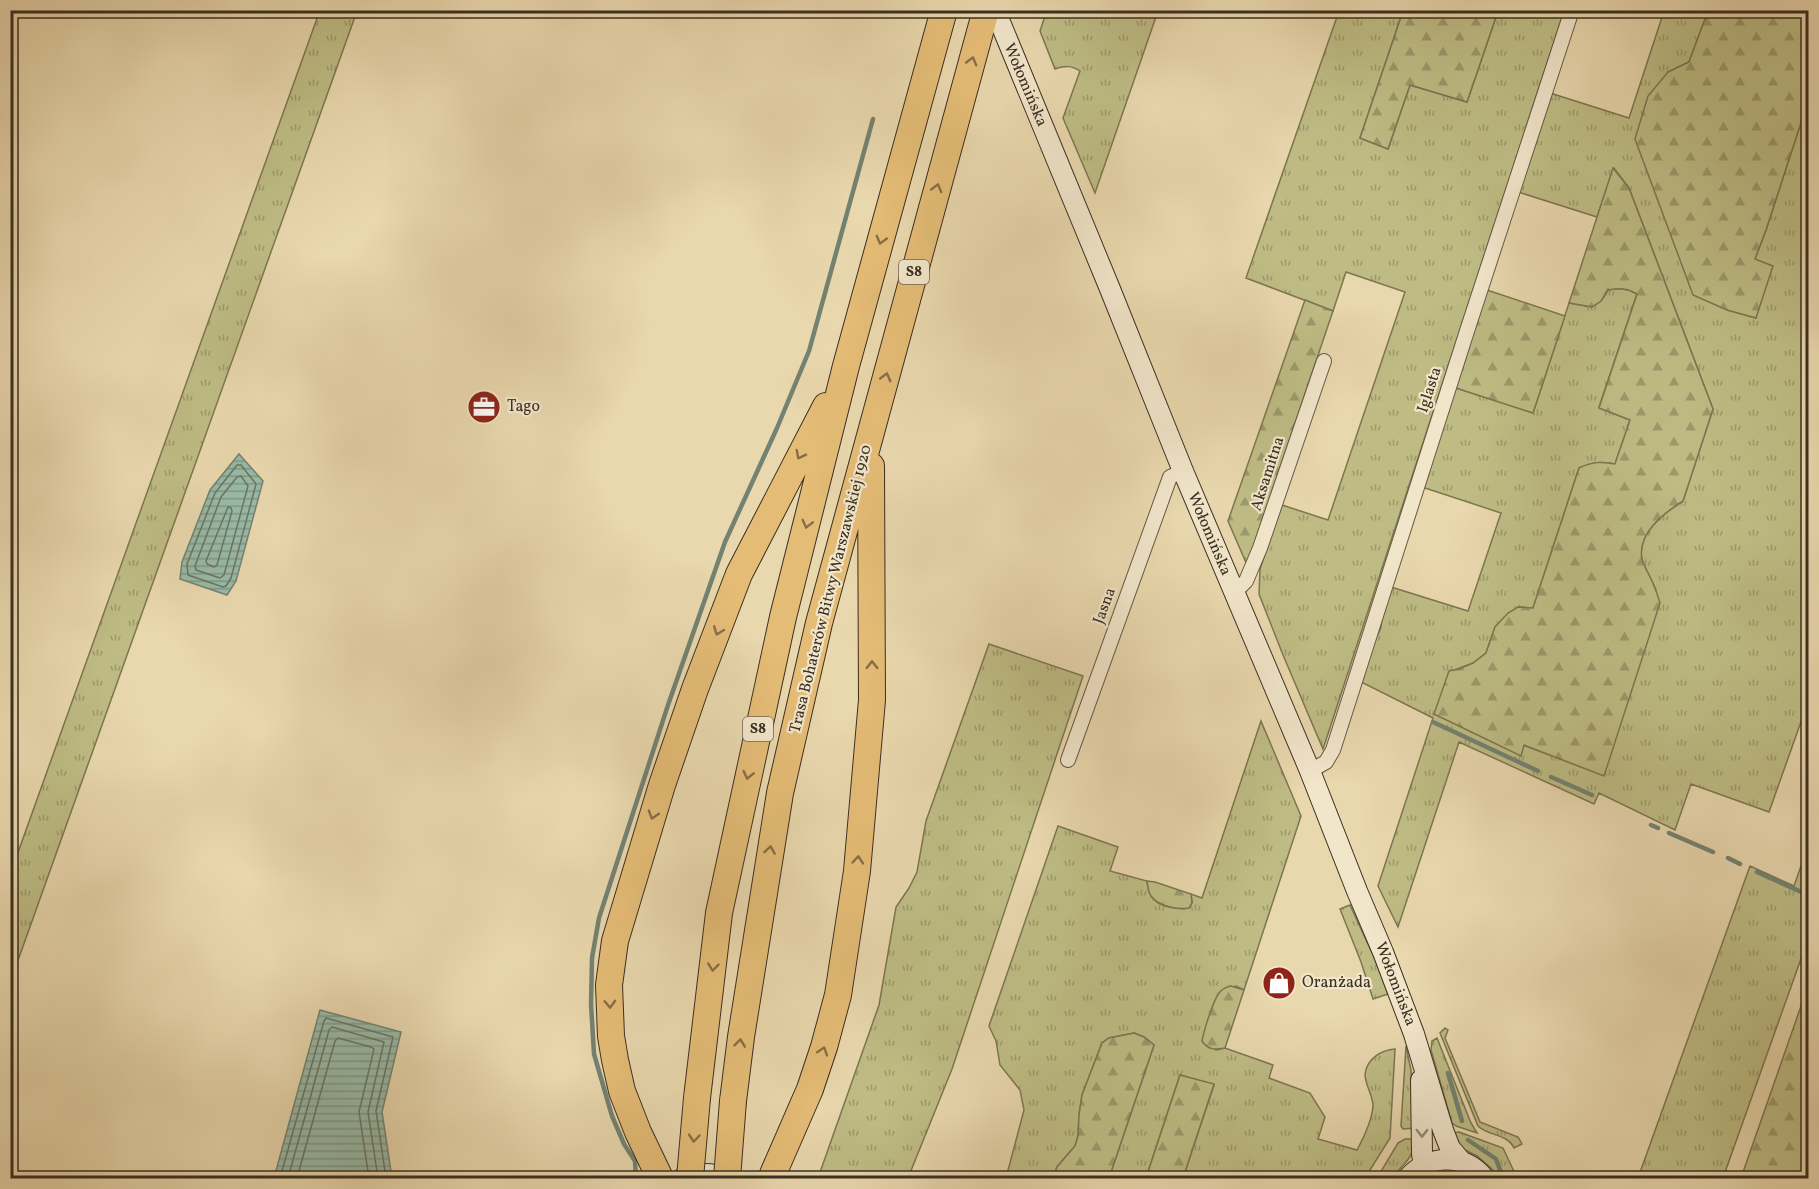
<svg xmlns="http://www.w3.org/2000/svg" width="1819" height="1189" font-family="Vollkorn,serif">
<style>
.grass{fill:url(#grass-tufts);stroke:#7c7652;stroke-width:1.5}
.forest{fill:url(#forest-firs);stroke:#7c7652;stroke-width:1.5}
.water{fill:url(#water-rules);stroke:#738271;stroke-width:1.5}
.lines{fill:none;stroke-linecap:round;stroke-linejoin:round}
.shore{stroke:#6a7464;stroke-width:1.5}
.stream{stroke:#738271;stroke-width:4.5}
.minor-casing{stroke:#665944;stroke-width:16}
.secondary-casing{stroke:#3b2f21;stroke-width:22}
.motorway-casing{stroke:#3b2f21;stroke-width:28}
.minor{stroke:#f1e5ca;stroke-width:14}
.secondary{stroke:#f1e5ca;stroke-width:20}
.motorway{stroke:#e4bc76;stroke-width:26}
.motorway-bridge-casing{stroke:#3b2f21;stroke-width:28;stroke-linecap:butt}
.motorway-bridge{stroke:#e4bc76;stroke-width:26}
.oneway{stroke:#876e47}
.oneway2{stroke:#968a76}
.labels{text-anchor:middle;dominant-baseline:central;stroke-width:4.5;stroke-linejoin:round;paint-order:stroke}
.shield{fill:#f1e5ca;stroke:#726654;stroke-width:1.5}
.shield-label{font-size:15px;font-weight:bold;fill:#3b2f21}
.street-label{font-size:16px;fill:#3b2f21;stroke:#f1e5ca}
.poi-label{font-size:16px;fill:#3b2f21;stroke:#f1e5ca;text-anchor:start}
</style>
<defs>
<pattern id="grass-tufts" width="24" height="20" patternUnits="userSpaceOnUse" patternTransform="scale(1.5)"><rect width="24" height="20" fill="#bebc84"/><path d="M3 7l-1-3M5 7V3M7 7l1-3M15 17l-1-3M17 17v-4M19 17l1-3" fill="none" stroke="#9c996c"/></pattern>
<pattern id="forest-firs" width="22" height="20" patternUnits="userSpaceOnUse" patternTransform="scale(1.5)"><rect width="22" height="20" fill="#bebc84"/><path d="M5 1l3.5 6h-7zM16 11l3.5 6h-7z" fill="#9c996c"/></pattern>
<pattern id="water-rules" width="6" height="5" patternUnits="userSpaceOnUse" patternTransform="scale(1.5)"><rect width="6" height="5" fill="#98baa7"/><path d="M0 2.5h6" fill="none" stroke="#7d9888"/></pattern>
</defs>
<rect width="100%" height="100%" fill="#e9d7ad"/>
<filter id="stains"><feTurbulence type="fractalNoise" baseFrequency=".00333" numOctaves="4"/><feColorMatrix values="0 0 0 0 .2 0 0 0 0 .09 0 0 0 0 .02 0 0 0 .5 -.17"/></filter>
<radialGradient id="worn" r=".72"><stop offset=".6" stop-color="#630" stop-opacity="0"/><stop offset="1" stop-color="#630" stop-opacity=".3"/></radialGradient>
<path class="grass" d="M320,10L357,11L11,980V872Z
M1047,10L1158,11L1095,193L1063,118L1080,71C1071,65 1065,66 1055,69L1040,31Z
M1339,11H1403L1360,138L1388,149L1410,85L1467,102L1498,11H1564L1323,749L1283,655L1259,594L1260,569L1282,505L1328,520L1405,292L1346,272L1333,311L1246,278Z
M1664,11H1708L1689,62L1668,72L1727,310L1756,318L1755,259L1766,230L1808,101V702L1769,812L1691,784L1675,830L1599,793L1594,804L1459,742L1398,927L1378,886L1433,718L1359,681L1374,639C1383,631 1381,621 1383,611C1384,603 1388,595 1391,587L1468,611L1501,513L1422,487L1456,388L1533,413L1569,303L1592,307L1601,301L1608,290C1620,288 1627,288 1637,294L1599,407L1630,420L1615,464C1601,461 1592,462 1579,468L1533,608L1518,607L1495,627L1486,653L1473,663L1449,672L1521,756L1523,745L1603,775L1656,590C1652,580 1645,570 1642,560C1636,534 1664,513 1683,501L1713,409L1629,188L1614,168L1597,217L1518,192L1550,93L1629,118Z
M989,644L1083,676L952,1069L908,1178H818L879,1005L896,907L909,888L917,872L926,821Z
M1261,721L1301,816L1244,990L1236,986L1218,994L1202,1041L1216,1050L1225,1048L1273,1065L1269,1078L1310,1093L1325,1117L1318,1139L1357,1150C1364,1137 1372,1121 1373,1106C1373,1095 1365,1085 1365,1074C1367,1058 1382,1050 1395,1049L1390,1138L1365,1178H1183L1214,1085L1180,1075L1146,1178H1109L1154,1045L1144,1037L1134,1033L1109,1038L1102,1043L1082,1095L1079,1115L1078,1136L1075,1146L1057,1167L1053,1178H1007V1174L1024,1110L1020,1090L1000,1065L996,1041L989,1026L1058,826L1118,847L1110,871L1147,881C1148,886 1148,892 1151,896C1158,907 1177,910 1189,908L1192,902L1191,894L1202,898Z
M1808,846V939L1723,1178H1638L1750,866L1794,886Z
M1350,905L1377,964L1388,994L1373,999L1361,962L1340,909Z
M1445,1028L1448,1030L1445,1038L1480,1122L1518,1137L1522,1144L1514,1148C1508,1134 1488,1136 1478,1126L1440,1033Z
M1437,1038L1471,1123L1477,1133L1456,1126L1452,1123L1431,1050L1432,1041Z
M1406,1046L1411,1070L1415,1128L1403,1129L1401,1126Z
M1459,1132L1503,1148L1517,1178H1499L1492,1169L1477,1156L1461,1148L1453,1133Z
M1405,1139H1415C1412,1162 1405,1160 1393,1178H1377L1398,1143Z"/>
<path class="forest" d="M1403,11H1498L1467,102L1410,85L1388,149L1360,138Z
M1708,11H1808V101L1766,230L1755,259L1773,266L1756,318L1727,310L1693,295L1635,139L1648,96L1668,72L1689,62Z
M1613,168L1629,188L1713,409L1683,501C1664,513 1637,533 1642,559C1644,567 1649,574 1652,581C1655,588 1658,596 1660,603L1604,776L1524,745L1521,756L1434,714L1449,671L1459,669L1473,663L1486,653L1495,627L1508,613L1518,607L1533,608L1579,468C1592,462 1601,461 1615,464L1630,420L1599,408L1637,294C1627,288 1620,288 1608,290L1601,301L1592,307L1569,303Z
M1487,290L1565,316L1533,413L1456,388Z
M1305,300L1333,311L1247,565L1228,521Z
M1147,881L1155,882L1191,894L1192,903L1189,908C1177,910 1158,906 1151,896C1148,892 1148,886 1147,881Z
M1231,986L1244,990L1225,1048C1215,1050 1208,1050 1202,1041C1204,1030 1213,1001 1219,993C1222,989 1226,987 1231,986Z
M1808,986V1178H1741Z
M1134,1033L1144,1037L1154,1045L1109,1178H1053L1057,1167L1075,1146L1078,1136L1079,1115L1082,1095L1102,1043L1109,1038Z
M1180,1075L1214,1084L1183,1178H1146Z"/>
<path class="water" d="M239,454L263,481L236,581L227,595L180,579L182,562L210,490Z
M320,1010L401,1032L382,1112L392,1178H274Z"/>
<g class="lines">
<path class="shore" d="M237,465H241L256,484L231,578L226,586L223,587L188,575L187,564L215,493Z
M241,476L248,486L224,575L220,578L196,570L195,566L221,497L237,477Z
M228,507L231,508L232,511L217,565L214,567L207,564L206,561Z
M280,1178L324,1021L326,1018L393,1037L376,1111L386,1178
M288,1178L329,1030L332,1027L384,1042L368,1112L378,1178
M297,1178L335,1041L338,1038L371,1047L374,1049L359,1112L369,1178"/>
<path class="stream" d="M1433,722L1538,771
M1551,777L1592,795
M1651,825L1658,828
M1669,833L1713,852
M1728,858L1740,864
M1757,872L1808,895
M1448,1073L1462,1121
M1468,1140L1496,1159L1503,1178
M636,1178L635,1161L624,1144L612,1116L594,1054L591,1004L592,958L599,918L668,705L725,542L777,428L809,351L873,119"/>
<defs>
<path id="minor" d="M1234,593L1246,581L1260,548L1324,361
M1068,760L1170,477L1183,471
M1310,771L1326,762L1333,750L1467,331L1572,10"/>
<path id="secondary" d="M995,10L1110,289L1183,471L1310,771L1357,891L1383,952L1414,1034L1443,1130L1450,1148L1461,1161
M1421,1080L1422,1154L1424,1164
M683,1178C698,1172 713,1173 729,1178
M1408,1178C1428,1155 1464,1152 1484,1178"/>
<path id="motorway" d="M697,1098L719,913L783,617L846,366L944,10
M733,1101L741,1037L780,793L819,623L986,10
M660,1178L638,1132L622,1091L615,1060L611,1036L609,985L615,941L662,785L695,689L739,574L826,406
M773,1178V1174L810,1089L824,1047L838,995L857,871L872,700L871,466"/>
</defs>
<use href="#minor" class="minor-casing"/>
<use href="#secondary" class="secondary-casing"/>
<use href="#motorway" class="motorway-casing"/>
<use href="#minor" class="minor"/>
<use href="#secondary" class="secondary"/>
<use href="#motorway" class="motorway"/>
<defs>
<path id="motorway-bridge" d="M690,1178L697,1098
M727,1178L733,1101"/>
</defs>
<use href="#motorway-bridge" class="motorway-bridge-casing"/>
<use href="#motorway-bridge" class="motorway-bridge"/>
</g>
<defs><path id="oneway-chevron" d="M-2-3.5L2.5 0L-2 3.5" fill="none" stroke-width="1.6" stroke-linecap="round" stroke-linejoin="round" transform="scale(1.5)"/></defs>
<g class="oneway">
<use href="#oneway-chevron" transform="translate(972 61) rotate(-74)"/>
<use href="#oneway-chevron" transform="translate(937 188) rotate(-75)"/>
<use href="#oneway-chevron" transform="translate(881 240) rotate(105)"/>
<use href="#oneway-chevron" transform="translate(886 377) rotate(-75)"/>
<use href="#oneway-chevron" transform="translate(800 455) rotate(117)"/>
<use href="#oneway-chevron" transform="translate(807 524) rotate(104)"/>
<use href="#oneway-chevron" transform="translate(718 631) rotate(111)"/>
<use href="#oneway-chevron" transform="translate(872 665) rotate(-90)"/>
<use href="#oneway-chevron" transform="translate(748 775) rotate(103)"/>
<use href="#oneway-chevron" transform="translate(653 815) rotate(107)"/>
<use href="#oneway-chevron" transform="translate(770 850) rotate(-81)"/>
<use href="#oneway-chevron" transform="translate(858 860) rotate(-85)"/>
<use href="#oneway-chevron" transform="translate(713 967) rotate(96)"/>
<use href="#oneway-chevron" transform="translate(610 1004) rotate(88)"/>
<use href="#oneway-chevron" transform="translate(740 1043) rotate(-83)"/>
<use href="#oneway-chevron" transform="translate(823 1051) rotate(-72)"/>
<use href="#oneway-chevron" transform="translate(694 1138) rotate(95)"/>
</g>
<use class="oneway2" href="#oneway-chevron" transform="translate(1422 1133) rotate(90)"/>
<defs>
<symbol id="office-disc" viewBox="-11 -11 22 22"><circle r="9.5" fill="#8f2418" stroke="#f1e5ca"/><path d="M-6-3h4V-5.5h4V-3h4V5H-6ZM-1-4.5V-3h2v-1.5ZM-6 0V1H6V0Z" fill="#fff"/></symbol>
<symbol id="shop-disc" viewBox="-11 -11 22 22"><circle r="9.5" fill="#8f2418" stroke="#f1e5ca"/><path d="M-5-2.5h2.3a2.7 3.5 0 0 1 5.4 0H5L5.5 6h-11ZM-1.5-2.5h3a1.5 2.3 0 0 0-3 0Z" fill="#fff"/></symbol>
</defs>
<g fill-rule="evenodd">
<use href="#office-disc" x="465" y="388" width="38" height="38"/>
<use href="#shop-disc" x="1260" y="964" width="38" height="38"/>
</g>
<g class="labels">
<g class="shield">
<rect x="899" y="260" width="30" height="24" rx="4.5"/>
<rect x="743" y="717" width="30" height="24" rx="4.5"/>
</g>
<g class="shield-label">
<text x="914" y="272">S8</text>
<text x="758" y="729">S8</text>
</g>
<g class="street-label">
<text transform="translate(1025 85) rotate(67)">Wołomińska</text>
<text transform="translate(1430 390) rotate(-72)">Iglasta</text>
<text transform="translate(1268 474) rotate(-72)">Aksamitna</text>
<text transform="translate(1209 534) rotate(67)">Wołomińska</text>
<text transform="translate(831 589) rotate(-76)">Trasa Bohaterów Bitwy Warszawskiej 1920</text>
<text transform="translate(1105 606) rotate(-70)">Jasna</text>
<text transform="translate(1395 984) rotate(69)">Wołomińska</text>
</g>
<g class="poi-label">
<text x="507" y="407">Tago</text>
<text x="1302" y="983">Oranżada</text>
</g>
</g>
<rect width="1819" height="1189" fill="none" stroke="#e9d7ad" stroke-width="36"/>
<rect x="12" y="12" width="1795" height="1165" fill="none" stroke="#3b2f21" stroke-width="3"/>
<rect x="18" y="18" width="1783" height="1153" fill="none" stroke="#3b2f21" stroke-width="1.5"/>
<rect width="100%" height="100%" filter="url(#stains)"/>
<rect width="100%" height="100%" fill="url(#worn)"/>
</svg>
